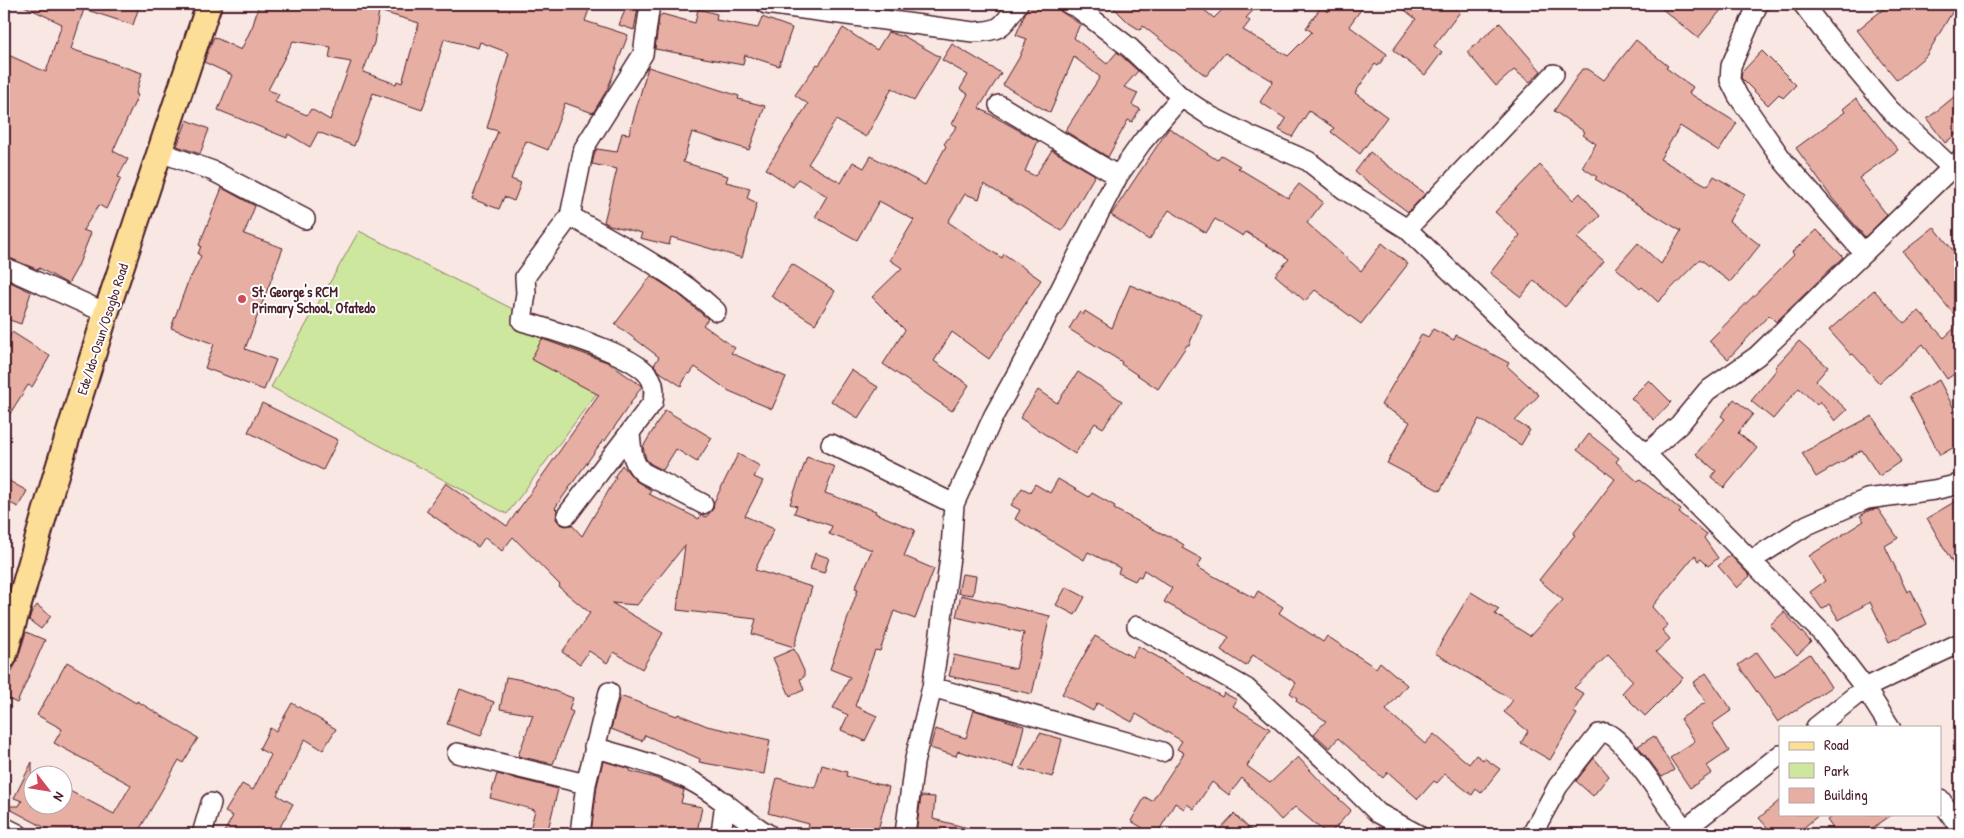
<svg xmlns="http://www.w3.org/2000/svg" width="1964" height="838" font-family="'Patrick Hand',sans-serif">
<style>
.green{fill:#cee79e;stroke:#8c8364}
.building{fill:#e7aea3;stroke:#4a1f2b;fill-rule:evenodd}
.lines{fill:none;stroke-linecap:round;stroke-linejoin:round}
.minor-casing{stroke:#4a1f2b;stroke-width:22}
.major-casing{stroke:#4a1f2b;stroke-width:28}
.minor{stroke:#fff;stroke-width:19}
.major{stroke:#fdde96;stroke-width:24}
.poi-dot{fill:#d1495b;stroke:#fff;stroke-width:2}
.labels{text-anchor:middle;dominant-baseline:central;stroke-width:4;stroke-linejoin:round;paint-order:stroke}
.poi-label{font-size:14px;font-weight:bold;fill:#4a1f2b;stroke:#fff;text-anchor:start}
.street-label{font-size:14px;fill:#4a1f2b;stroke:#fff}
</style>
<rect width="100%" height="100%" fill="#f8e7e3"/>
<filter id="ink" filterUnits="userSpaceOnUse"><feTurbulence type="fractalNoise" baseFrequency=".02" numOctaves="2"/><feDisplacementMap in="SourceGraphic" scale="10" xChannelSelector="R" yChannelSelector="G"/><feConvolveMatrix kernelMatrix="1 2 1 2 8 2 1 2 1" color-interpolation-filters="sRGB"/></filter>
<g filter="url(#ink)">
<path class="green" d="M359,231L619,363L507,514L271,387Z"/>
<path class="building" d="M20,4H140L133,25L84,9L71,49L142,73L136,94L138,95L113,151L128,159L118,177L121,178L106,209L99,205L83,230L91,233L78,266L68,284L39,268V270L4,256V53L46,72L62,24Z
M259,4H298L318,9L319,4H591L585,21L628,35L608,88L593,113L565,103L548,150L526,141L511,179L521,183L514,201L504,197L499,209L472,199L498,131L487,128L509,53L480,42L478,48L444,39L432,82L422,110L373,93L354,146L318,132L310,147L288,134L287,138L218,110L232,75L204,62L208,50L214,37L241,50L253,25ZM379,11L419,23L402,83L397,81L396,84L363,72L374,43ZM293,41L331,47L329,58L351,62L330,120L311,109L307,115L275,102L279,94L268,90Z
M1029,4H1058L1060,11L1080,24L1074,38L1107,64L1117,52L1138,71L1124,87L1138,93L1132,105L1140,109L1132,122L1128,120L1108,157L1065,131L1100,77L1074,57L1050,113L1003,85L1019,58L1027,39L1016,35Z
M1110,4H1197L1214,18L1228,4H1259L1246,18L1250,21L1243,30L1288,56L1312,32L1306,28L1321,7L1328,12L1334,4H1365L1349,26L1387,54L1378,66L1375,64L1355,93L1387,117L1360,154L1331,132L1334,128L1309,111L1292,137L1279,130L1286,119L1260,102L1273,81L1225,53L1206,76L1143,26L1140,30L1129,23Z
M1397,4H1450L1460,12L1434,46L1442,52L1425,75L1393,50L1416,19Z
M1656,4H1726L1698,38Z
M1890,4H1957L1926,56L1897,80L1857,30Z
M627,5L638,8L634,30L619,25Z
M698,9L717,14L716,20L758,28L762,17L792,28L779,66L745,55L743,65L655,49L659,18L662,14L695,23Z
M1500,23L1541,71L1530,82L1514,70L1496,86L1467,52Z
M843,28L877,50L888,32L901,36L902,35L940,57L914,101L892,88L866,137L836,120L808,164L841,183L853,162L864,168L871,156L925,185L946,146L944,144L957,126L952,124L968,94L960,89L968,75L942,60L952,44L1001,73L979,108L1038,141L1025,171L1035,176L1052,150L1095,175L1062,231L984,184L979,199L965,194L948,222L1002,258L1004,254L1041,280L989,359L952,332L934,361L969,385L952,411L883,364L905,330L872,297L902,268L890,260L914,220L879,201L857,240L815,217L827,196L798,179L793,187L766,169L808,104L795,95L817,64L819,65Z
M1636,40L1668,66L1666,68L1693,87L1689,93L1737,123L1719,151L1680,126L1660,159L1708,186L1714,176L1745,194L1729,221L1760,245L1730,282L1700,259L1658,302L1642,287L1640,289L1616,268L1638,243L1661,264L1681,231L1595,179L1597,177L1582,167L1596,144L1583,135L1585,132L1554,111L1582,69H1588L1604,80Z
M1762,51L1796,85L1783,98L1779,94L1768,105L1741,78L1742,72Z
M648,67L739,96L738,99L765,106L749,150L692,132L683,162L728,176L726,182L750,188L747,198L757,203L742,258L671,237L669,245L640,238L642,233L610,225L604,222L617,169L592,164L595,152L597,149L617,152L622,133L629,134Z
M1960,92V131L1945,143L1927,119Z
M1856,98L1898,150L1859,178L1887,215L1865,237L1832,198L1796,148L1845,112L1843,109Z
M187,120L209,129L200,154L177,146Z
M1169,128L1217,160L1221,155L1240,166L1238,168L1288,198L1299,184L1323,202L1307,223L1361,271L1382,243L1408,264L1361,324L1315,290L1305,301L1275,275L1289,259L1246,232L1243,236L1215,219L1206,233L1169,210L1149,240L1111,215Z
M1370,152L1425,194L1408,212L1355,172Z
M1540,165L1573,200L1580,193L1600,216L1577,238L1604,261L1565,307L1534,280L1521,297L1490,273L1520,235L1495,212Z
M222,188L255,206L244,234L283,248L245,349L276,360L264,390L205,368L214,344L171,328L190,276L191,277L201,256L198,254L201,246L199,245Z
M1934,227L1960,259V322L1903,252Z
M1817,230L1843,257L1776,322L1769,315L1728,359L1709,341L1794,255L1792,252Z
M792,264L835,291L815,324L771,296Z
M651,276L676,292L708,319L703,325L735,348L731,353L786,377L772,409L729,391L695,367L690,374L688,373L681,386L660,372L654,365L659,357L615,324Z
M4,279L31,292L21,324L4,318Z
M1130,285L1202,314L1189,345H1187L1158,389L1121,364L1122,362L1069,329L1079,312L1083,315L1085,311L1112,328Z
M1874,290L1904,323L1919,311L1944,338L1960,323V370L1947,379L1923,344L1879,383L1853,354L1851,355L1829,330Z
M1433,329L1454,340L1456,335L1509,363L1507,366L1539,395L1515,421L1530,430L1521,445L1479,419L1440,491L1387,463L1410,422L1381,405L1422,334L1428,337Z
M12,332L50,356L32,387L28,385L4,423V346Z
M542,339L607,362L642,386L605,441L603,440L555,508L557,510L556,519L560,524L566,526L572,525L582,536L616,478L614,477L622,465L636,481L651,490L649,494L699,519L700,515L706,517L713,509L714,502L738,454L760,466L754,477L763,481L745,516L774,529L755,570L812,587L794,647L752,634L756,619L677,610L685,545L637,605L612,603L663,633L642,669L614,652L607,663L589,651L580,664L562,652L590,613L559,587L560,585L513,537L502,551L485,537L478,547L426,511L446,483L507,526L599,395L531,359Z
M1799,341L1828,367L1816,381L1847,410L1835,421L1820,401L1817,405L1799,388L1773,419L1751,401L1777,369L1775,367Z
M851,370L878,387L858,418L831,401Z
M1078,372L1122,401L1103,428L1095,423L1075,454L1020,418L1038,390L1057,403Z
M1649,380L1671,402L1654,420L1631,398Z
M1939,380L1960,420V444L1940,455L1909,396Z
M1734,399L1753,414L1738,433L1757,448L1724,488L1711,477L1716,471L1696,454L1725,419L1721,416Z
M262,403L338,440L323,470L248,432Z
M665,410L712,438L697,462L676,449L663,470L651,464L646,459L643,447Z
M1872,416L1901,461L1879,476L1862,450L1816,477L1802,453Z
M1589,434L1619,458L1616,462L1638,482L1640,480L1659,494L1660,493L1681,510L1679,513L1707,534L1704,538L1718,558L1708,566L1701,559L1698,561L1695,555L1652,607L1668,625L1662,630L1670,639L1656,652L1683,678L1645,716L1622,693L1633,681L1608,655L1574,688L1584,694L1573,712L1577,714L1550,760L1521,743L1528,731L1504,712L1513,700L1435,653L1471,592L1499,609L1495,614L1530,636L1563,600L1539,580L1575,535L1573,534L1615,479L1577,450Z
M807,457L835,467L825,493L876,511L875,513L915,530L904,556L934,569L915,619L894,611L880,651L875,650L855,706L877,716L865,741L841,730L848,715L833,708L850,677L830,669L858,589L855,588L872,550L829,534L832,526L794,513L797,506L790,504Z
M4,478L27,491L18,507L4,500Z
M1058,479L1089,497L1092,493L1115,506L1114,509L1169,537L1170,536L1184,545L1182,548L1202,559L1197,567L1254,598L1258,591L1283,607L1279,613L1323,642L1327,636L1376,668L1380,662L1407,685L1386,710L1425,744L1434,734L1469,764L1476,755L1483,760L1484,758L1500,769L1481,793L1476,789L1472,795L1445,774L1437,783L1434,781L1418,799L1388,772L1383,778L1338,738L1330,748L1314,734L1326,721L1296,701L1297,698L1290,693L1296,683L1253,655L1246,666L1221,650L1229,637L1164,602L1172,588L1144,570L1141,577L1138,576L1135,581L1118,573L1120,568L1088,552L1084,560L1015,519L1020,510L1011,505L1022,488L1030,492L1035,484L1050,493Z
M1956,501L1960,509V576L1927,518Z
M1878,509L1898,538L1885,546L1907,592L1911,590L1927,624L1889,642L1870,602L1839,620L1829,604L1822,609L1810,592L1825,581L1809,556L1864,521L1860,516L1870,510Z
M815,553L829,558L824,573L810,569Z
M1730,555L1750,576L1737,588L1718,566Z
M962,574L976,576L973,595L958,593Z
M1066,587L1085,597L1075,615L1056,605Z
M961,595L1050,616L1032,694L949,676L954,655L1016,669L1024,633L956,617Z
M37,605L51,616L41,629L29,620L31,613Z
M1784,612L1811,642L1797,655L1770,625Z
M26,632L45,640L17,703L4,697V687L17,661Z
M1095,636L1132,657L1138,646L1165,661L1164,662L1222,697L1224,693L1237,700L1233,706L1270,729L1247,766L1270,783L1298,757L1323,784L1351,810L1330,834H1327L1295,807L1281,820L1242,778L1229,795L1212,782L1194,809L1187,804L1184,809L1175,803L1157,834H1153L1131,821L1145,797L1152,801L1184,753L1177,749L1182,741L1136,714L1132,722L1097,703L1093,711L1062,694Z
M794,649L804,671V677L800,679L804,690L790,696L773,658Z
M1757,652L1775,677L1810,654L1831,687L1778,722L1738,665Z
M67,662L136,703L137,701L198,738L183,763L179,760L137,834H57L4,806H19L22,801L14,798L32,762V806H62V787L114,814L131,785L54,743L62,729L37,715Z
M1706,673L1732,710L1712,724L1729,751L1707,766L1712,773L1690,788L1670,758L1695,741L1680,719L1706,702L1693,683Z
M506,677L528,681L573,698L569,710L573,712L553,764L518,756L533,715L500,709Z
M460,689L494,702L481,736L447,724Z
M620,696L677,716L678,714L707,726L770,740L764,774L699,762L700,759L645,735L642,741L611,729Z
M292,703L336,729L323,750L305,739L277,795L293,804L276,834H223L233,816L225,812L242,784L253,790L271,755L259,749L270,728L276,731Z
M974,710L1024,726L1014,767L958,751L956,756L930,748L935,729L966,738Z
M1040,733L1062,739L1053,777L1020,769Z
M1654,736L1674,770L1662,777L1638,746Z
M1594,758L1609,776L1593,796L1576,781Z
M603,761L630,769V771L655,778L684,790L681,803L702,807L697,832L687,833L688,834H591L597,786Z
M822,765L847,772L846,776L889,787L877,834H807L809,824L768,813L777,778L815,788Z
M497,774L558,789L547,834H529L535,810L490,798Z
M921,796L935,797L933,819L972,829L971,834H916Z
M1780,800V814H1820L1796,834H1773L1759,818Z
M1234,814L1255,834H1215Z
M1835,814H1893L1864,834H1837L1827,820Z"/>
<g class="lines">
<defs>
<path id="minor" d="M766,4L973,32C1002,31 1002,27 1018,4
M1069,4L1078,8L1130,48L1181,97L1210,116L1250,136L1308,161L1345,190L1407,229L1511,330L1646,454L1825,636L1865,688L1890,727
M1758,4L1731,66L1730,80L1738,96L1784,162L1864,253
M1803,4L1822,29L1890,110L1952,168
M999,105L1118,176
M160,152L213,171L305,219
M570,216C621,245 673,271 716,311
M1407,229L1554,74
M4,267L106,313
M630,434C632,449 631,463 644,473L703,504
M831,444L954,504
M1646,454L1679,425L1707,391L1757,356L1960,160
M567,515L653,402C654,394 655,387 651,379C638,354 550,330 522,321L526,293L525,277L570,216L584,148L643,54L650,4
M1752,560L1807,525L1867,499L1934,490L1960,484
M1137,626L1246,688L1326,761L1378,813L1417,834
M932,687L1162,752
M1816,727L1865,688L1960,643
M594,747C628,757 664,766 695,783C721,797 742,819 768,834
M457,753L586,784
M1940,799L1960,828
M8,829L18,834
M202,834L211,803
M580,834L586,784L609,692
M721,834L725,802
M905,834L914,763L932,687L939,641L951,549L954,504L994,415L1027,355L1118,176L1142,142L1181,97
M1532,834L1558,786L1599,734C1600,734 1606,733 1606,733C1623,736 1670,810 1682,826L1688,827L1780,755"/>
<path id="major" d="M4,657L54,481L106,313L209,4"/>
</defs>
<use href="#minor" class="minor-casing"/>
<use href="#major" class="major-casing"/>
<use href="#minor" class="minor"/>
<use href="#major" class="major"/>
</g>
</g>
<circle class="poi-dot" cx="242" cy="299" r="5"/>
<g class="labels">
<g class="poi-label">
<text x="252" y="291">St. George's RCM<tspan x="252" dy="16">Primary School, Ofatedo</tspan></text>
</g>
<g class="street-label">
<text transform="translate(102 329) rotate(-72)">Ede/Ido-Osun/Osogbo Road</text>
</g>
</g>
<rect width="1964" height="838" fill="none" stroke="#fff" stroke-width="20"/>
<rect x="10" y="10" width="1944" height="818" fill="none" stroke="#4a1f2b" stroke-width="2" filter="url(#ink)"/>
<rect x="1779" y="726" width="162" height="90" fill="#ffffff" stroke="#b7a5aa"/>
<rect x="1789" y="742" width="25" height="8" fill="#fdde96" stroke="#b7a5aa"/>
<text x="1824" y="750" font-size="15" fill="#4a1f2b">Road</text>
<rect x="1789" y="763" width="25" height="15" fill="#cee79e" stroke="#b7a5aa"/>
<text x="1824" y="776" font-size="15" fill="#4a1f2b">Park</text>
<rect x="1789" y="788" width="25" height="15" fill="#e7aea3" stroke="#b7a5aa"/>
<text x="1824" y="800" font-size="15" fill="#4a1f2b">Building</text>
<g transform="translate(48 790) rotate(121)"><circle r="24" fill="#ffffff" stroke="#b7a5aa"/>
<path d="M0-4L9 19L0 12L-9 19Z" fill="#d1495b"/>
<text y="-8" font-size="14" font-weight="bold" text-anchor="middle" fill="#4a1f2b">N</text>
</g>
</svg>
